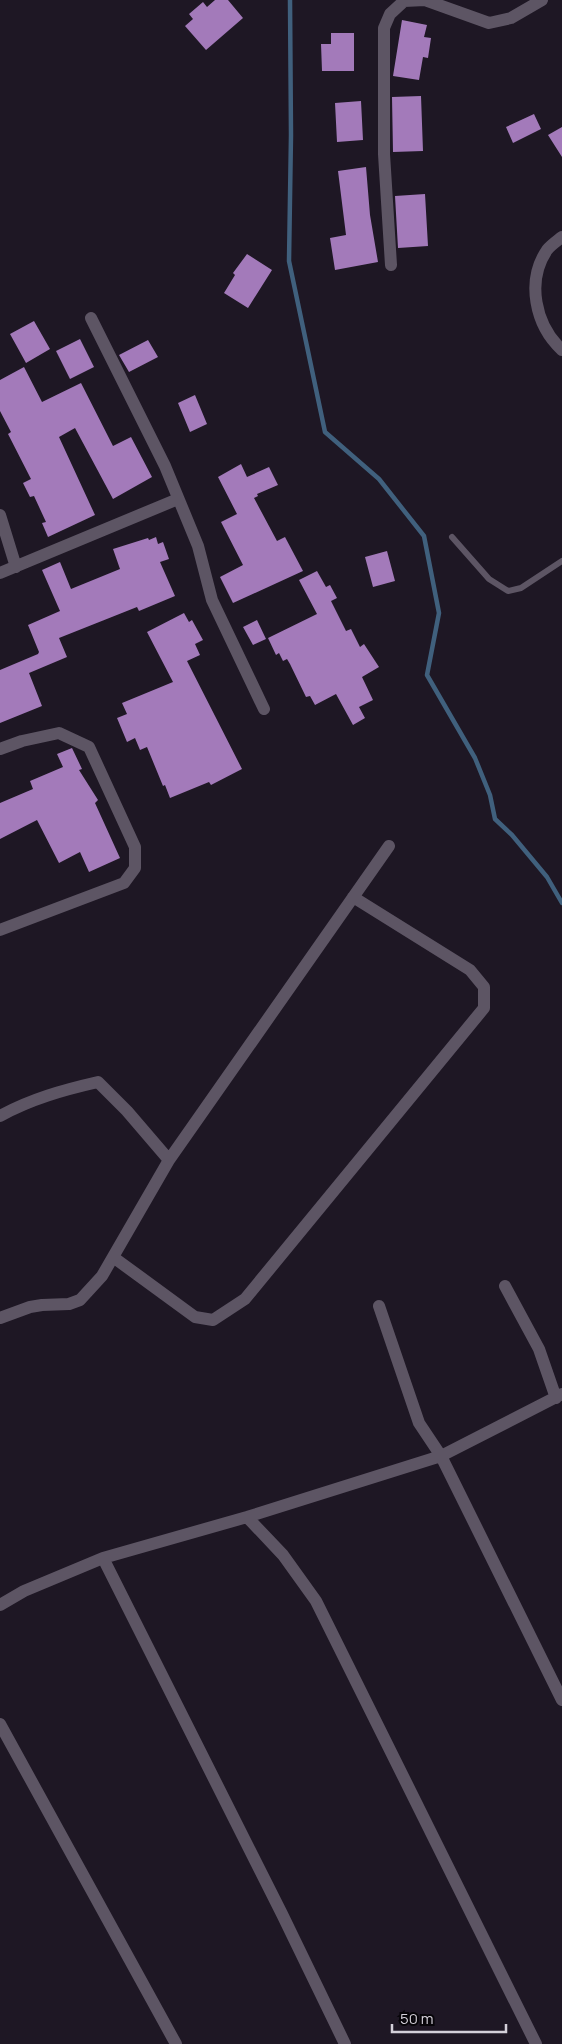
<svg xmlns="http://www.w3.org/2000/svg" width="562" height="2044" font-family="Manrope,sans-serif">
<style>
.lines{fill:none;stroke-linecap:round;stroke-linejoin:round}
.stream{stroke:#40607d;stroke-width:4.5}
.building{fill:#a37aba}
.lane{stroke:#5d5564;stroke-width:6}
.street{stroke:#5d5564;stroke-width:12}
</style>
<rect width="100%" height="100%" fill="#1e1724"/>
<g class="lines">
<path class="stream" d="M290,0L291,135L289,261L325,432L379,479L424,536L439,613L427,675L475,758L490,795L495,819L512,835L547,877L562,903"/>
</g>
<path class="building" d="M215,0H228L243,18L206,50L185,26L193,19L189,14L203,2L207,7Z
M402,20L427,25L424,37L431,38L428,58L423,57L419,80L393,76Z
M331,33H354V71H322L321,44H331Z
M421,96L423,151L393,152L392,97Z
M361,101L363,140L337,142L335,103Z
M534,114L541,129L513,143L506,127Z
M562,127V157L548,135Z
M366,167L370,215L378,262L335,270L330,238L346,235L338,171Z
M425,194L428,246L398,248L395,196Z
M247,254L272,270L248,308L224,293L235,275L233,273Z
M34,321L50,349L26,363L10,334Z
M80,339L94,367L70,379L56,351Z
M148,340L158,357L129,372L119,355Z
M24,367L42,402L81,383L113,446L131,437L152,477L113,499L75,428L59,437L95,515L48,537L42,523L46,522L34,496L30,497L23,483L31,479L8,434L11,432L0,411V380Z
M195,395L207,424L190,432L178,403Z
M241,464L247,477L269,467L278,485L257,494L258,496L254,498L277,541L285,537L303,571L233,603L220,577L243,565L221,522L237,514L218,477Z
M156,537L158,544L163,542L169,559L160,562L175,596L139,611L137,607L59,638L67,657L29,673L42,706L0,723V670L38,654L39,652L28,625L60,611L42,570L60,562L71,589L120,569L113,549L148,538L149,540Z
M387,551L395,581L373,587L365,557Z
M317,571L326,587L330,585L337,598L331,601L346,631L351,629L360,647L364,644L379,667L362,677L373,700L359,707L365,718L353,725L336,694L315,705L310,696L306,697L290,664L287,659L283,661L279,653L276,655L268,638L317,614L299,580Z
M184,613L189,622L192,620L203,640L195,644L200,655L187,661L242,769L211,785L209,782L170,798L165,785L163,786L147,747L140,750L135,738L127,742L117,718L127,714L122,703L173,682L147,632Z
M257,620L266,639L253,645L243,627Z
M72,748L82,769L79,770L98,800L95,803L120,858L89,872L80,852L59,863L37,820L0,839V803L33,789L30,781L63,767L57,754Z"/>
<g class="lines">
<path class="lane" d="M452,537L489,579L508,591L521,588L562,561"/>
<path class="street" d="M562,237C557,241 551,245 547,250C526,281 535,325 562,350
M391,265L384,154V28L390,14L404,1L425,0L489,23L511,18L542,0
M91,318L165,466L198,546L212,600L264,709
M0,515L16,567
M0,573L178,499
M0,749L22,741L59,733L89,747L135,847V868L124,883L0,930
M0,1116C31,1099 63,1090 98,1082L127,1111L169,1160
M113,1257L195,1317L213,1320L245,1299L484,1008V987L470,970L353,897
M505,1286L539,1349L556,1398
M379,1306L419,1423L441,1456L562,1700
M0,1318L30,1307L42,1305L69,1304L80,1300L102,1276L169,1160L389,846
M247,1517L283,1555L316,1601L536,2044
M103,1558L282,1914L345,2044
M0,1605L24,1591L103,1558L247,1517L441,1456L562,1394
M0,1724L176,2044"/>
</g>
<path d="M392 2024v8h114v-8" fill="none" stroke="#d4d0d9" stroke-width="2.5"/>
<text x="400" y="2024" font-size="15" fill="#d4d0d9" stroke="#070509" stroke-width="4" paint-order="stroke">50 m</text>
</svg>
